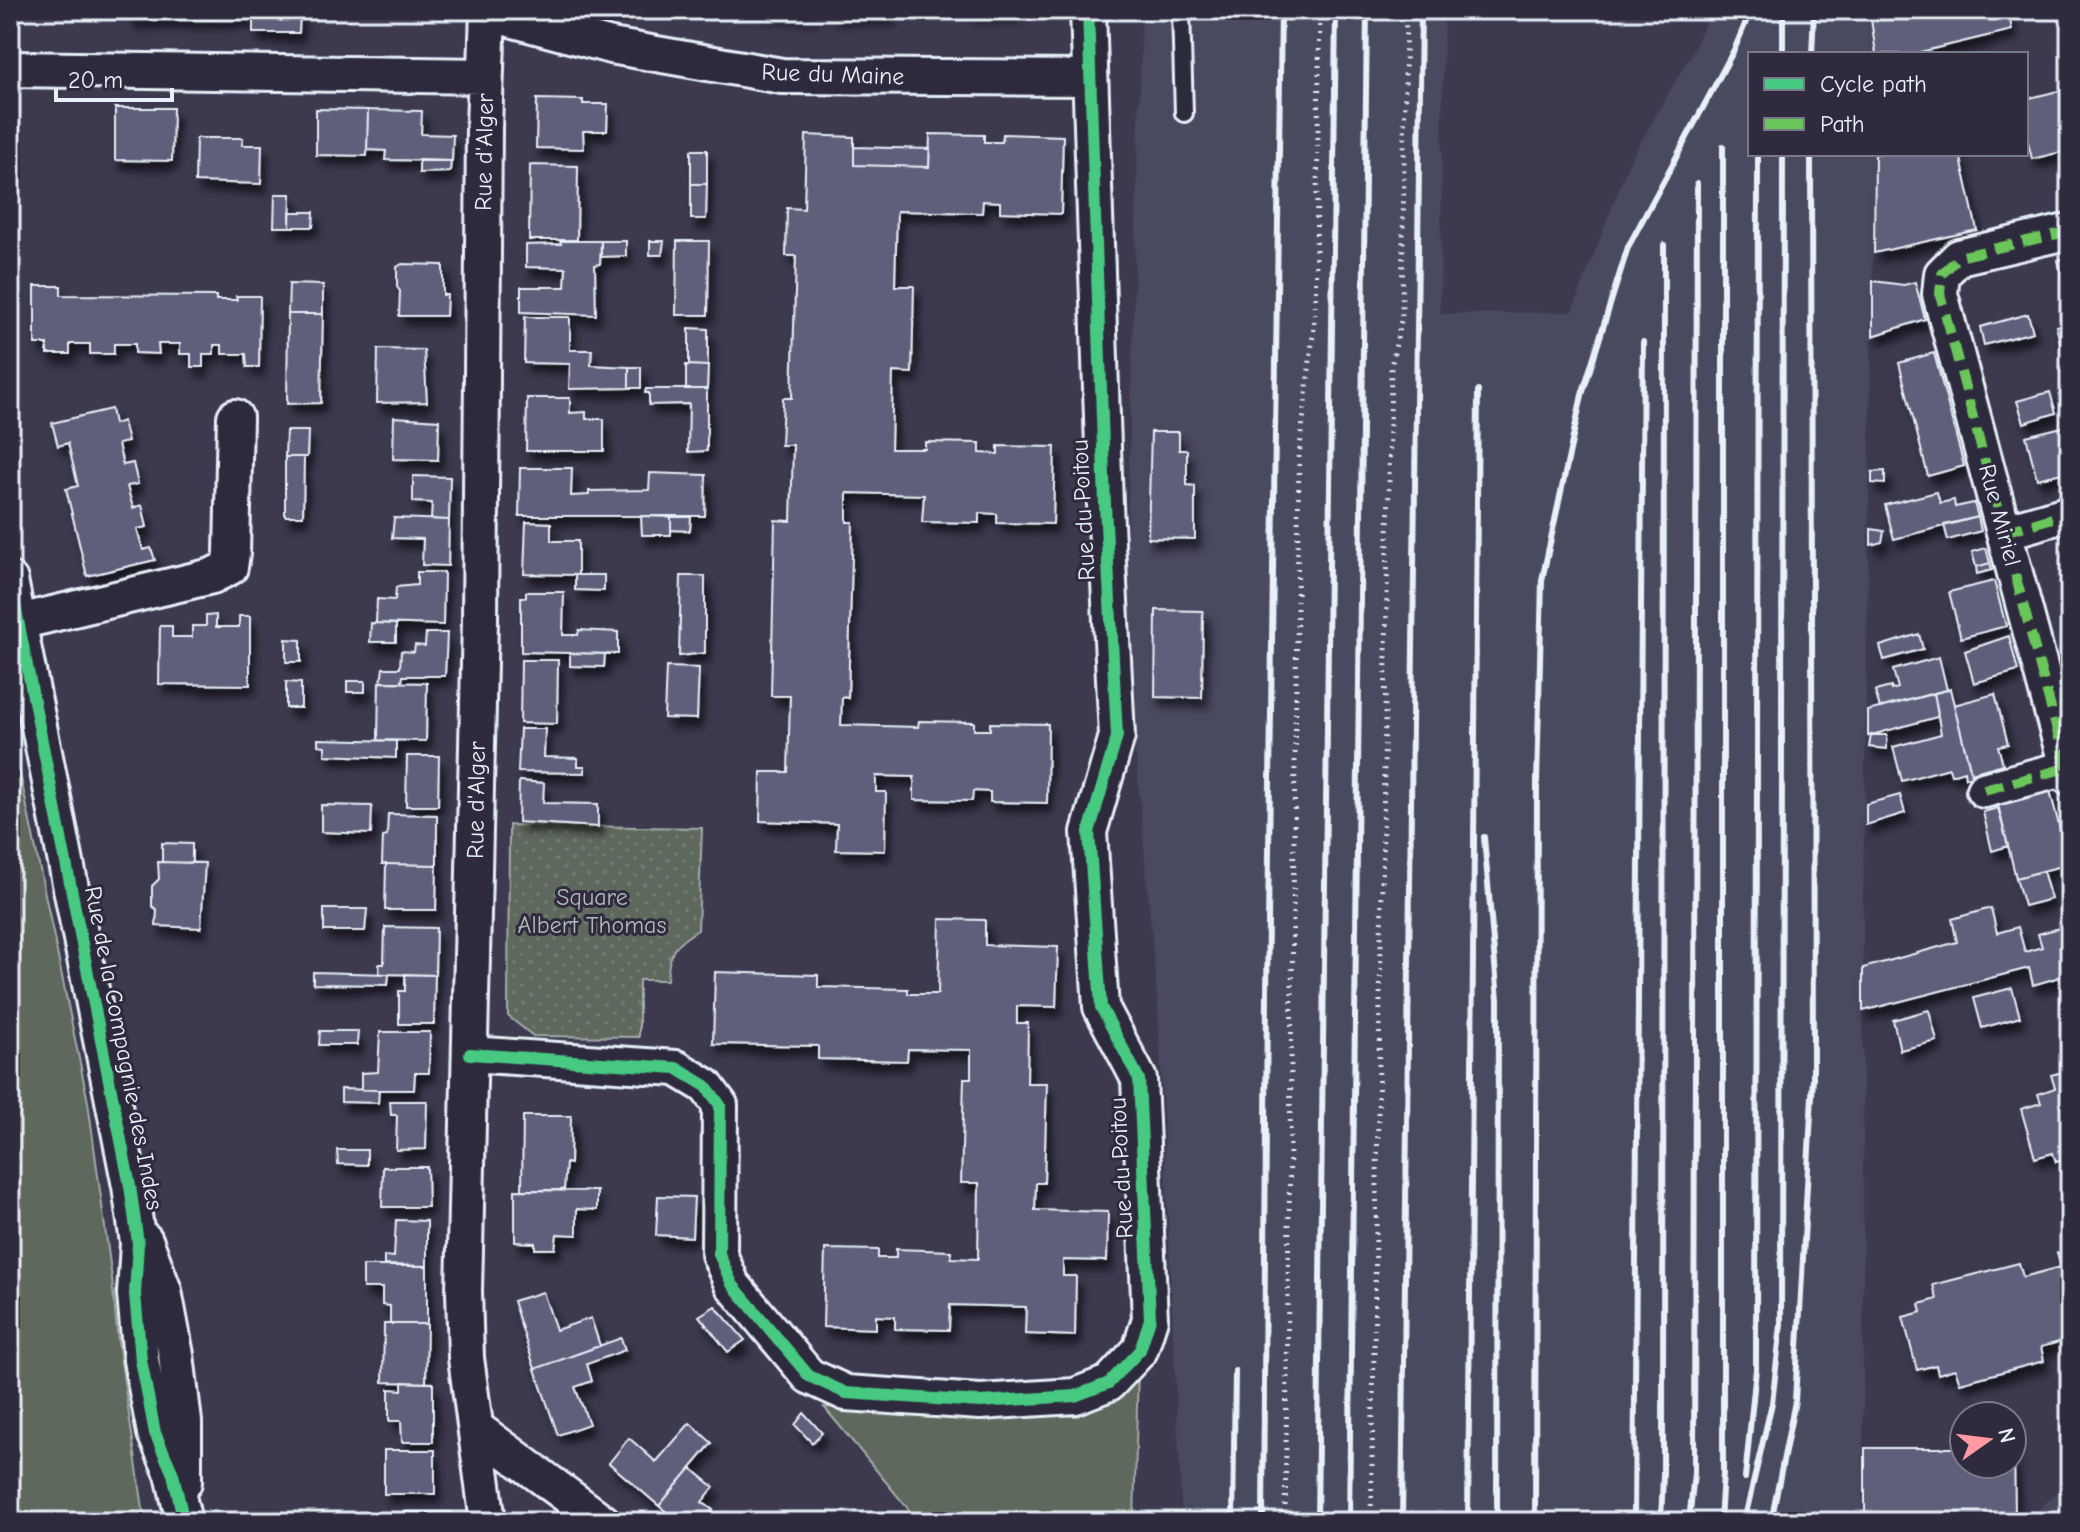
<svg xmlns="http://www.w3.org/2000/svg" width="2080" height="1532" font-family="'Comic Neue',sans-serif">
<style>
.built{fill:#4a4860}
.grass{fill:url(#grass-dots);stroke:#a3acaa;stroke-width:2}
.park{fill:#5e685c;stroke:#a3acaa;stroke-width:2}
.building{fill:#5f5f7c;stroke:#e8f1f8;stroke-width:2;filter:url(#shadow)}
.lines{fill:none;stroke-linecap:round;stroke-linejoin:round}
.service-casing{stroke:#e8f1f8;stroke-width:22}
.minor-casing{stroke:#e8f1f8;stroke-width:40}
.path{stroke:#e8f1f8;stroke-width:5;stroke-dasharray:2 6;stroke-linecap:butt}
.service{stroke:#2f2a3d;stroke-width:16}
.minor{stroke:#2f2a3d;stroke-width:34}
.rail{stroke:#e8f1f8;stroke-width:6}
.quiet{stroke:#6ac65a;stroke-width:10;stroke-dasharray:20 10;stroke-linecap:butt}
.cycleway-casing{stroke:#2f2a3d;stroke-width:17}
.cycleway{stroke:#46c982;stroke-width:12}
.labels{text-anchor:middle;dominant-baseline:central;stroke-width:6;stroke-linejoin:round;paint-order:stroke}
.street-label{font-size:24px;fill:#e8f1f8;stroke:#2f2a3d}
.park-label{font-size:24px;fill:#b1baba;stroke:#2f2a3d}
</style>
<defs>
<pattern id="grass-dots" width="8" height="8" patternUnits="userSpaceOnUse" patternTransform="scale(2)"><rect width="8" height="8" fill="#5e685c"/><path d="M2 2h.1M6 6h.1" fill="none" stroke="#757e74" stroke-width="1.8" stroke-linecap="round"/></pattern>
<filter id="shadow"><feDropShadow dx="5" dy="9" stdDeviation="4" flood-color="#0009"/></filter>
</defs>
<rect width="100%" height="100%" fill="#3d3a50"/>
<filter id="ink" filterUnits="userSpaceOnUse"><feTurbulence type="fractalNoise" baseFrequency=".0125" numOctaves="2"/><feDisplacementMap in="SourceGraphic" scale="16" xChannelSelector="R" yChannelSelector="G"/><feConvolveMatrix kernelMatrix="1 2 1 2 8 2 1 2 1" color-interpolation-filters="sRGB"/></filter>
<g filter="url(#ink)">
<path class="built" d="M1142,10H1444L1440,314L1572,312L1629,162L1694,49L1711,10H1879L1876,11V54H1750V154H1874L1863,908V1522H1182L1158,1007L1133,722L1127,537Z
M2070,1481V1522H2024Z"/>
<path class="grass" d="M509,825L702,828L698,930C673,945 669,951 667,980H639V1037L533,1036L508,1016Z"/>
<path class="park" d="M10,725L88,1102L112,1279L118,1341L145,1522H10Z
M1138,1368L1134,1522H919L824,1407L1078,1416Z"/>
<path class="building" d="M129,10H288V18L129,19Z
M288,10H300L299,33H253V18H288Z
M757,10H812V14L757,12Z
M832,10H890V16L832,15Z
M967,10H1013V14L967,13Z
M1879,10H2008L2012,30L1912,54H1876L1870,12Z
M2070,88V150L2032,159L2026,134V99Z
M537,99L583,100V104H608L607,131H583L584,149L536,148Z
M115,108H173L172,161L115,160Z
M316,109L368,110L367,156L316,155Z
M368,110L422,111L421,134L453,135L452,161L385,160L386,151L367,150Z
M930,134L984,135V142H1002L1003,134L1063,136L1061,214L1000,212V202L983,201L982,213L897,211L895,286H914L912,373L893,372L891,449H925V442L980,443V453L998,454V446L1055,447L1053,524L997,523V514L979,513V523L922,522L924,495L847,493V522H853L848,698L842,697L841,725L918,727L919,721L974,722V730H990V723L1048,724L1047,803L990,802V792L973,791L972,801L914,800V777L876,776V792H886L885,851L836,850L837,824L760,821L761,772H788L790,696H771L775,520L791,521L793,445H781L783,398H792L796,256H786L787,208L804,209L806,135L854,137V165L929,167Z
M196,138H243L242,145H262L261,184L195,182Z
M854,147L930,149L929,167L854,165Z
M691,150H707V184H691Z
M1875,154H1960L1977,230L1874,253Z
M419,160L451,161L450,172L419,173Z
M530,165L578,166L577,240H529Z
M691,184H707L706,219H691Z
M275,194H291L290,227H274Z
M290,212H314L313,227H290Z
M560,241H601L600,264L595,265L596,315L521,312V287H565L566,268L526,267V245L561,244Z
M601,241H626V256L601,257Z
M650,241H664L662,255H650Z
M677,241H709L708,315H676Z
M2070,257V306L2069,307L2058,260Z
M402,264L443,265V295H447L446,316H399L400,291L397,287V267Z
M1873,281L1904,285L1915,282L1925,319L1873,336Z
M289,284L323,285V314H288Z
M35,286H61V295L216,296V300H237L236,296H260L259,367H247L246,354H222V345H214V354H203V367H191V354H180V344H158L159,354L135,353V344H114V354H90V344H70V354H47V344H35Z
M288,314H323L321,403L287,404Z
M2028,314L2033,332L1984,345L1980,327Z
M525,317H570V350H592L591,365L629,367V388L569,389L570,364L524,363Z
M2070,322V347L2062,349L2056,326Z
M689,328L708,329V366L689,365Z
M378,349L424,350L427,402L377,403Z
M1934,353L1964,466L1928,476L1899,363Z
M686,365L708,366L707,389H686Z
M629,367H641V388H629Z
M646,389H707V451L688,452L689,404L649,405V393H645Z
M2050,392L2056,413L2024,423L2017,401Z
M527,398H570V413L586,412V419H604V451H526Z
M111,409L114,424L123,421L128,442L118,444L123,465L133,463L138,484L127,486L133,508L142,505L147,527L137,529L143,550L151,548L155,560L87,576L66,489L78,486L68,443L58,446L52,423Z
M394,417L439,420L438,460L393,459Z
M2070,425V471L2037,479L2026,436Z
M286,431H308L307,457H285Z
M1151,432H1179V450H1187V485L1195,486V539L1148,538Z
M285,457H304L303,516H285Z
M520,468H572L571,496L589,495V491L649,490L650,473L706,475L705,516H519Z
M1885,471V484L1872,483V472Z
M413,476L450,477L449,520L431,519L432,503L413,502Z
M1937,492L1940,503L1954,500L1955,507L1974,503L1978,517L1894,539L1885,505Z
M641,516L671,517V535H642Z
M671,517H691L690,531L671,530Z
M1978,517L1981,531L1948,540L1944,525Z
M394,518L449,520L448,566L422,565L423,539L392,538Z
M526,522L551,523V541H578V575L524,574Z
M1871,529L1884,531L1882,542L1871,545Z
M1986,548L1990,563L1976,567L1972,552Z
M1990,563L1992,570L1977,574L1976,567Z
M417,572H444L443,625L376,623L377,599L395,600L396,587L417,585Z
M575,575H604V591L575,590Z
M681,576H705V653L679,656Z
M1994,581L2006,626L1961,638L1949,592Z
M526,592H564L563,635H578L579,630L618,632V654L521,652V597H526Z
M1156,610L1203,611L1202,698L1155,697Z
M216,615V627H239V616H250V685L159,684L160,626H172V637H192V626H206V616Z
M371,623L396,624V642H370Z
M426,633H447L445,676H403L402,682H381L383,668H400L401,651L414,652L415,645L425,646Z
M1919,634L1923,649L1884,660L1880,646Z
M2009,636L2018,671L1974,683L1965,651Z
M286,639L301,640V662H286Z
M570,653L605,654L604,667L570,666Z
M1939,657L1947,690L1880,708L1875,691L1891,687V690L1898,688L1893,670Z
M2070,657V677L2058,681L2053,662Z
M521,660H558L557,724L520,723Z
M666,667L699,668L697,719L664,718Z
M347,681H365V692H347Z
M286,682L301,683V708H286Z
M379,682L427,683L426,741L378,740Z
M1950,689L1972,776L1965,778L1964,771L1951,775L1949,768L1902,781L1893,747L1941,734L1934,693Z
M1934,693L1938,713L1937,717L1868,736V711Z
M1995,694L2008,744L1998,746L2003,764L1971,773L1954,705Z
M520,729H545L544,757L578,758V766H585V773L518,772Z
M1871,735H1887V749L1869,747Z
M318,739L396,741V758L325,755V746L318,745Z
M407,756H439L438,806H406Z
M519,781L544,783L543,803L598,804V827L518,822Z
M2048,783L2069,864L2016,878L1996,797Z
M1900,795L1905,813L1866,825V804Z
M321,805L372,806L371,834L321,832Z
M1998,808L2008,846L1992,851L1983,812Z
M388,814L437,815V865L382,864L383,837L387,836Z
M162,843L192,844V863L162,862Z
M158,862L205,863L201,928L156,926L157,910L152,906V886L159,879Z
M386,864L437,865L436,910H385Z
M2043,871L2051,899L2024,906L2016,878Z
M1991,908L1997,933L2018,927L2025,952L2042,947L2038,934L2070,925V966H2068L2070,974L2033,985L2029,968L1863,1011V968L1957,942L1952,919Z
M324,909H367L365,931H324Z
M940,919L985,920V945L1058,947L1056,1007L1017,1006V1023H1028L1027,1083H1047L1044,1183H1036L1035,1210L1108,1212L1107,1261L1063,1260V1276H1076L1075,1336L1025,1334L1026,1307L950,1305L949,1330L895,1329V1317L876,1316V1329L823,1327L825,1249L878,1250V1258H896V1249L951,1251V1258L978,1259L979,1183H961L964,1078H971V1050L908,1049L907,1061L818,1059V1046L713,1044L715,972L818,975V987L908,989V994H938Z
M385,927L436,928L435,975L379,974V964H384Z
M313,972L389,974L388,985L313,984Z
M405,974L435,975L434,1024H399V991H405Z
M2012,988L2020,1017L1982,1028L1974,998Z
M1929,1010L1937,1041L1900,1050L1893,1020Z
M320,1031H358L357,1045H319Z
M380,1032H430L429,1073H415L414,1090H361V1073L378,1072Z
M2070,1070V1158L2056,1162L2053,1153L2035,1158L2021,1109L2041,1103L2038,1094L2055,1088L2051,1075Z
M341,1089L379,1090L378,1103L341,1102Z
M390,1101H427L426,1149L396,1150L397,1115H391Z
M523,1116H571L570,1164L566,1163L564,1190H522Z
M337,1150H367V1165L338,1164Z
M383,1167H427L428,1207H382Z
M515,1190L597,1191V1210L577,1209V1235L557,1234L555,1249H535V1243L515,1242Z
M658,1196L694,1197L692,1237L656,1235Z
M396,1220L427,1221V1266L384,1265V1256L394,1257Z
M2070,1249V1339L2041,1347L2044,1361L1960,1383L1955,1369L1938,1374L1936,1365L1917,1370L1903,1317L1922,1312L1920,1304L1937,1299L1933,1285L2019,1263L2023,1277L2061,1267L2057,1253Z
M363,1266H427V1324H390V1306L382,1305V1288H363Z
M543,1292L556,1330L591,1318L600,1346L535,1369L513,1301Z
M715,1306L745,1340L728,1352L699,1316Z
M384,1324H427L426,1383L383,1382Z
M621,1338L625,1350L587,1364L592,1381L575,1387L589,1424L558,1435L535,1369Z
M402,1382L433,1383V1442H402L401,1421H389V1389L402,1390Z
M804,1413L822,1433L812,1443L795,1425Z
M690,1423L712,1443L659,1506L609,1463L629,1438L656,1462Z
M1865,1448H1964V1464H2012L2014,1448L2015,1513L2004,1522H1865Z
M384,1450H435V1494H384Z
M691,1468L714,1487L702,1502L713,1510L703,1522H679L659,1506Z
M403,1512H451V1522H403Z"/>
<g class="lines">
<defs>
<path id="service" d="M1181,10L1184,113"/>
<path id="minor" d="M488,10L484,128L480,620L464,1291L466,1358L488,1522
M488,13L611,46L782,76L1089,78
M10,69L485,76
M2070,231L1959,257L1942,274L1940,294L2070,778
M2004,532L2070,513
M10,580L130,1186L138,1243L135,1294L141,1360L155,1433L173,1474L184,1522
M19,622L212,576L230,567L232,553L235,417
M1984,790L2070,767
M470,1054L676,1068L706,1086L720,1105L719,1254L732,1284L809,1376L846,1393L980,1402L1075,1396L1109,1383L1140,1350L1150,1319L1139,1079L1101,1007L1089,832L1117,736L1105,505L1088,10
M145,1240L164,1291L176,1355L184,1422V1482
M477,1429L603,1522"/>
</defs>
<use href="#service" class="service-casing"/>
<use href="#minor" class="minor-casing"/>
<path class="path" d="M1285,1522L1299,456L1315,317L1320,10
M1371,1522L1391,367L1402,316L1406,10"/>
<use href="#service" class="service"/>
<use href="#minor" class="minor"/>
<path class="rail" d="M1783,54V14
M1812,54L1814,10
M1484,837L1498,1000L1497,1522
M1745,1478L1756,1369L1758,154
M1233,1522L1235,1371
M1263,1522L1267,992L1281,10
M1317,1522L1336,10
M1349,1522L1367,10
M1402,1522L1421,10
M1468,1522L1478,391
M1535,1522L1537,783L1542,580L1582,395L1628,247L1735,48L1751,10
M1634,1522L1643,342
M1661,1522L1663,1474L1664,245
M1689,1522L1694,1473L1697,183
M1720,1522L1723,1473V146
M1744,1522L1772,1403L1781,1325L1783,154
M1771,1522L1795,1401L1813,1078L1811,154
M2059,1522L2070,1512"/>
<path class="quiet" d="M2004,532L2070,513
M2067,768L1940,294L1942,274L1959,257L2070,231
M1984,790L2070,767"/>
<defs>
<path id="cycleway" d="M10,580L130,1186L138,1243L135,1294L141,1360L155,1433L173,1474L184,1522
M470,1054L676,1068L706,1086L720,1105L719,1254L732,1284L809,1376L846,1393L980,1402L1075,1396L1109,1383L1140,1350L1150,1319L1139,1079L1101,1007L1089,832L1117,736L1105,505L1088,10"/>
</defs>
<use href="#cycleway" class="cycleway-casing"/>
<use href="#cycleway" class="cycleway"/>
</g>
</g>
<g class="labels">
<g class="street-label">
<text transform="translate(833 74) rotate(2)">Rue du Maine</text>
<text transform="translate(484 152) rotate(-89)">Rue d'Alger</text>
<text transform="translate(1083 510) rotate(-93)">Rue du Poitou</text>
<text transform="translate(2000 515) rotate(75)">Rue Miriel</text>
<text transform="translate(476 800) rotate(-89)">Rue d'Alger</text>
<text transform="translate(124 1048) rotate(79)">Rue de la Compagnie des Indes</text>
<text transform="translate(1121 1168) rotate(-93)">Rue du Poitou</text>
</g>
<g class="park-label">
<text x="592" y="897">Square<tspan x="592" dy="28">Albert Thomas</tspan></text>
</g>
</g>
<rect width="2080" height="1532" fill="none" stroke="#2f2a3d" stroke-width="40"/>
<rect x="20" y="20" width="2040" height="1492" fill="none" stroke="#e8f1f8" stroke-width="3" filter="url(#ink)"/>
<rect x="1748" y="52" width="280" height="104" fill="#2f2a3d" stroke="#797a88" stroke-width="2"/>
<rect x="1764" y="78" width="40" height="12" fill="#46c982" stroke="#797a88" stroke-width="2"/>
<text x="1820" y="92" font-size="24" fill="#e8f1f8">Cycle path</text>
<rect x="1764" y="118" width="40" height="12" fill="#6ac65a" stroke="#797a88" stroke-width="2"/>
<text x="1820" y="132" font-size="24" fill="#e8f1f8">Path</text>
<g transform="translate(1988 1440) rotate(76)"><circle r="38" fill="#2f2a3d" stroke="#797a88" stroke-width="2"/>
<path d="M0-6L14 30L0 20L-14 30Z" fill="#ff9aa2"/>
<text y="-12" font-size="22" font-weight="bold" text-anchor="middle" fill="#e8f1f8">N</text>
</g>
<path d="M56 88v12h116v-12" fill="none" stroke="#e8f1f8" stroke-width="4"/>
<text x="68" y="88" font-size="24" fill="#e8f1f8" stroke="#2f2a3d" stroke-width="6" paint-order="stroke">20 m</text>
</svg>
